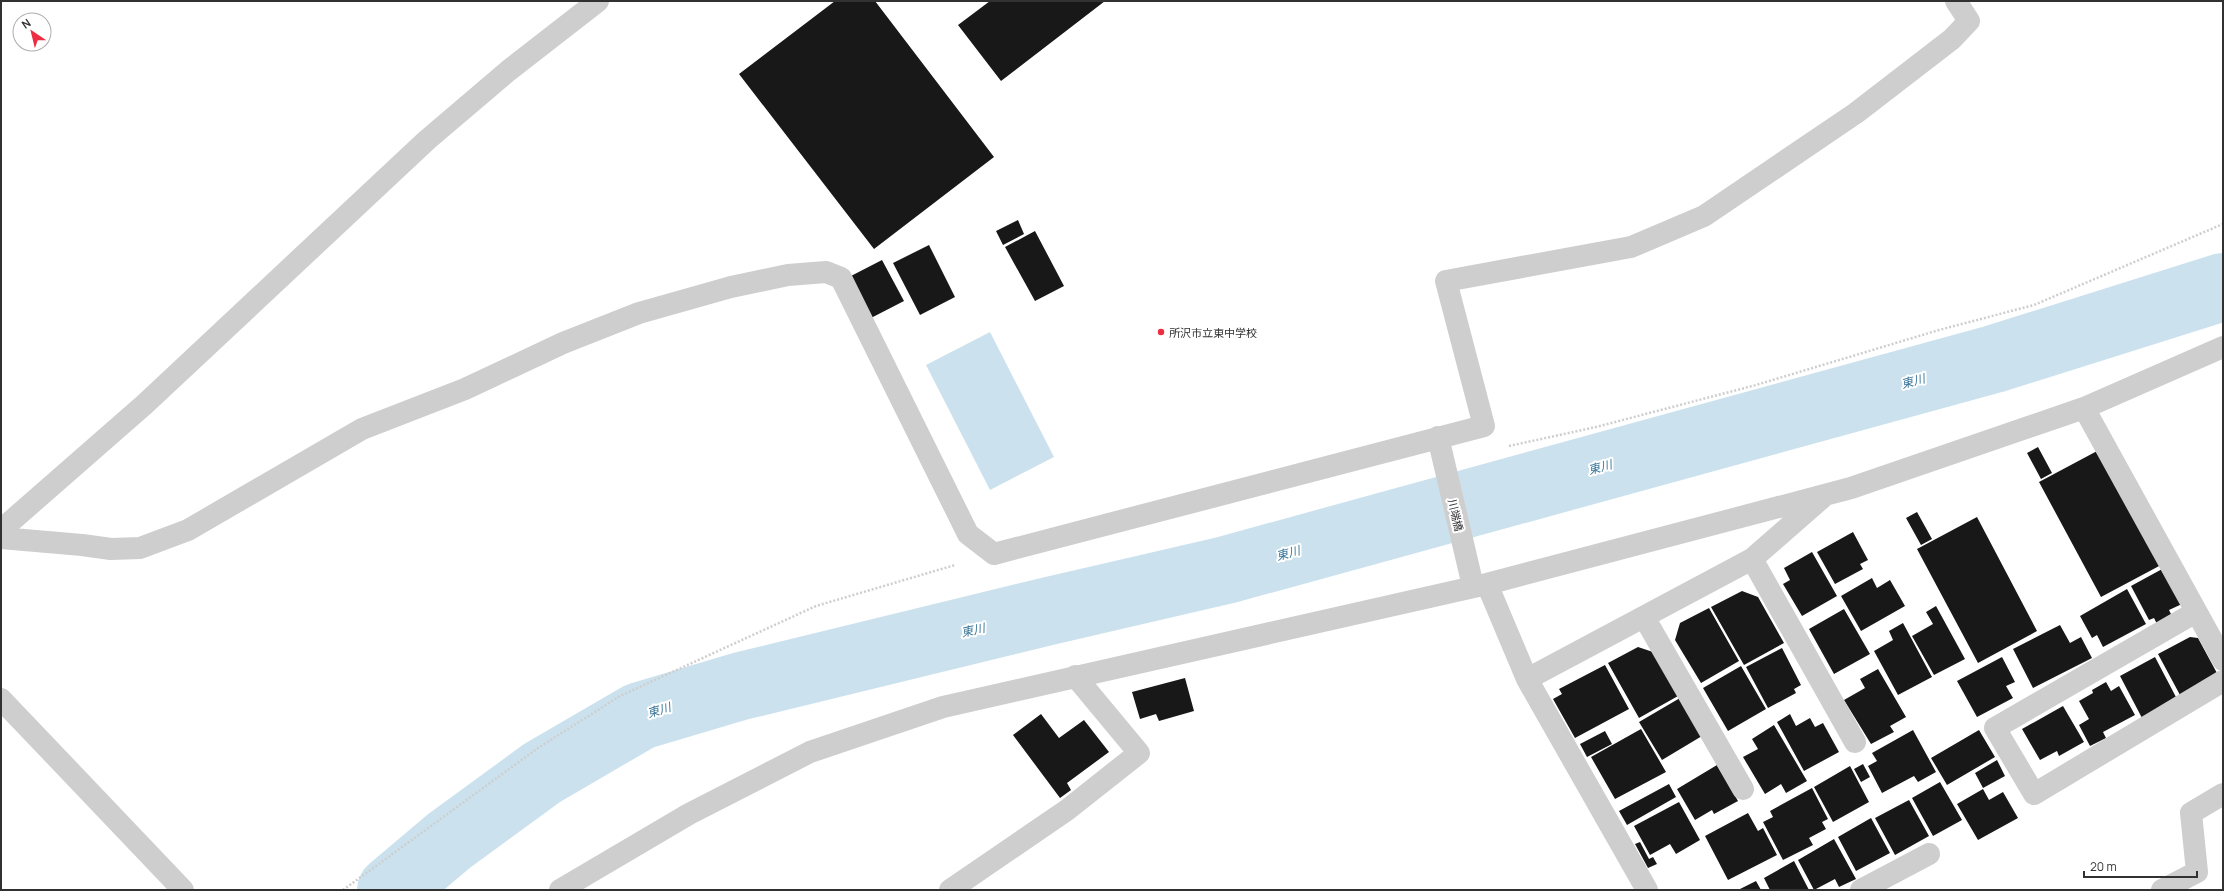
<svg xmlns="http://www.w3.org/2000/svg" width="2224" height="891" font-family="Manrope,'Noto Sans JP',sans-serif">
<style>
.water{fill:#cbe2ee}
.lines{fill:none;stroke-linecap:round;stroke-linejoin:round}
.river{stroke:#cbe2ee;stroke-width:68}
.building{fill:#181818}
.path{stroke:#cecece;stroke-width:2.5;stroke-dasharray:2 2;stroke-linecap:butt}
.minor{stroke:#cecece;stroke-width:22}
.poi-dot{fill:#ed2e42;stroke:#fff;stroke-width:1.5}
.labels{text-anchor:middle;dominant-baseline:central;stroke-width:4;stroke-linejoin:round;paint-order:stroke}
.poi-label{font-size:11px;fill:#313131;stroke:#fff;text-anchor:start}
.street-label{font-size:11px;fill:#313131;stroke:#fff}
.water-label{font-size:12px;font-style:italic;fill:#3a7698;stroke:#fff}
</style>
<rect width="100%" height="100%" fill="#fff"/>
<path class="water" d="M990,332L1054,457L990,490L926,365Z"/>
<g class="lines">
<path class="river" d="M391,890L449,841L542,773L640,716L741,686L1049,611L1226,570L1994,359L2223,287"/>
</g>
<path class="building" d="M835,1H875L994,157L874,249L739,74Z
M990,1H1105L1001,81L958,25Z
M1018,220L1024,234L1003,245L996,231Z
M1035,231L1064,286L1035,301L1005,247Z
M929,245L955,297L920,315L893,263Z
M882,260L904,301L871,318L849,277Z
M2038,447L2052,473L2041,479L2027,453Z
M2099,450L2161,565L2101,597L2039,482Z
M1917,512L1932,539L1921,545L1906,518Z
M1977,517L2037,631L1978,663L1917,549Z
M1853,532L1868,560L1860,564L1863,569L1835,584L1817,552Z
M1812,552L1837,596L1802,616L1783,584L1790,580L1784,568Z
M2164,568L2182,604L2169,610L2172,616L2157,624L2154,618L2149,620L2131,586Z
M1872,578L1877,588L1890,580L1905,606L1861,631L1841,596Z
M2127,589L2146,624L2103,647L2097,635L2092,638L2080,616Z
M1742,591L1758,597L1784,643L1744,665L1711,607Z
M1936,606L1965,659L1934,675L1912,636L1933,624L1926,612Z
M1709,608L1739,661L1701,683L1675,640L1680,623Z
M1844,609L1870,654L1834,674L1809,629Z
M1903,623L1932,677L1898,695L1874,651L1893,640L1889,631Z
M2060,625L2070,643L2081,637L2092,658L2033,688L2013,649Z
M2190,637L2198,638L2218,675L2180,695L2158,654Z
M1638,647L1653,652L1678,696L1639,718L1608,663Z
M1782,648L1801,685L1794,689L1796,693L1768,708L1746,667Z
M2002,657L2015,682L2006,686L2013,698L1977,717L1957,681Z
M2155,657L2177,699L2142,718L2120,676Z
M1605,665L1629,709L1575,738L1553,699L1562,694L1559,689Z
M1741,666L1766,709L1728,731L1703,688Z
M1878,669L1906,717L1890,726L1894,732L1871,744L1844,700L1865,688L1860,679Z
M1185,678L1194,711L1159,721L1156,714L1140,719L1132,692Z
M2106,682L2111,691L2119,686L2135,715L2103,732L2106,738L2090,746L2079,725L2089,719L2079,701L2093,693L2092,690Z
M1680,698L1702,736L1662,760L1639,722Z
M2063,706L2084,742L2059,756L2057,751L2040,760L2022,729Z
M1041,714L1059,738L1084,720L1109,752L1067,783L1071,790L1060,798L1013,735Z
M1790,714L1796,726L1810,718L1815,727L1823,723L1839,752L1804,771L1777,722Z
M1774,725L1807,781L1786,793L1781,784L1765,794L1743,757L1758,749L1752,739Z
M1641,729L1666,772L1615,799L1591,757Z
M1913,730L1936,772L1918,782L1914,776L1882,793L1868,766L1877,761L1872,753Z
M1979,730L1995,757L1947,785L1931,758Z
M1605,731L1612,744L1587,757L1580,744Z
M1997,760L2005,776L1983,788L1975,773Z
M1863,764L1870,777L1861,782L1854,769Z
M1717,765L1738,801L1714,814L1712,810L1695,820L1677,789Z
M1850,766L1869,802L1833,822L1814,787Z
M1940,782L1962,820L1933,836L1912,798Z
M1669,784L1676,797L1627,825L1619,811Z
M1812,788L1828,819L1822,822L1826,829L1809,838L1813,845L1783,860L1763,822L1773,817L1770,811Z
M1983,789L1989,800L2003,792L2018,818L1978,840L1957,804Z
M1909,800L1929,836L1895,855L1875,818Z
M1679,802L1700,840L1676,854L1670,844L1650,855L1634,826Z
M1748,813L1758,831L1763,828L1777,855L1728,880L1705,836Z
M1871,818L1890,853L1856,871L1838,837Z
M1834,839L1856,879L1839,887L1835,879L1814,890L1798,860Z
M1640,842L1649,859L1653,857L1657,864L1648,868L1635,844Z
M1794,861L1809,890H1770L1764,878Z
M1756,881L1761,890H1738Z"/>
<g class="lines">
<path class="path" d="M1509,446L1596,427L1756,385L1939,330L2034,305L2223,224
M343,890L538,748L620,696L816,606L955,565"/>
<path class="minor" d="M2084,408L2223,660
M1438,437L1473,586
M1,530L145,404L427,140L508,71L598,1
M1,538L82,545L111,549L140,548L188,530L362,429L465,389L563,343L639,313L731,287L788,275L826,272L841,278L968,534L994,554L1484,426L1446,281L1631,247L1704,216L1856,113L1952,39L1969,21L1956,1
M1752,559L1855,742
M1487,584L1527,679L1647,890
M2196,612L1995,728L2034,794L2223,681
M1644,617L1743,789
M1527,679L1752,559L1823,497
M1,699L183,890
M560,890L689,814L810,752L943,707L1487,584L1851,488L2084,408L2223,347
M950,890L1067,810L1139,753L1075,676
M1861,890L1929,854
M2162,890L2197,872L2191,813L2223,794"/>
</g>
<circle class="poi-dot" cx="1161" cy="332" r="4"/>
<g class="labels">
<g class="poi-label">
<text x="1169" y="332">所沢市立東中学校</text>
</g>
<g class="street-label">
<text transform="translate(1456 515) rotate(77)">川端橋</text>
</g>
<g class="water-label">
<text transform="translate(1913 381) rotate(-15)">東川</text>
<text transform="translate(1600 467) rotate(-15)">東川</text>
<text transform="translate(1288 553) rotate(-15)">東川</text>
<text transform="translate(973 630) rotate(-13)">東川</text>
<text transform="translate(659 710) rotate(-17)">東川</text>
</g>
</g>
<rect width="2224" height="891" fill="none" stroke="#313131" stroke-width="4"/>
<g transform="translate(32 32) rotate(325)"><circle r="19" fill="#ffffff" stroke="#adadad"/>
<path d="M0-3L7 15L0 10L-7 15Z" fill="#ed2e42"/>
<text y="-6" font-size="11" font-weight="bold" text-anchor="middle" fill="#313131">N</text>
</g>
<path d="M2084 871v6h113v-6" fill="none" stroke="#313131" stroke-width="2"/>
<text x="2090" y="871" font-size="12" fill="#313131" stroke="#ffffff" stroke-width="3" paint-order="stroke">20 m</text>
</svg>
